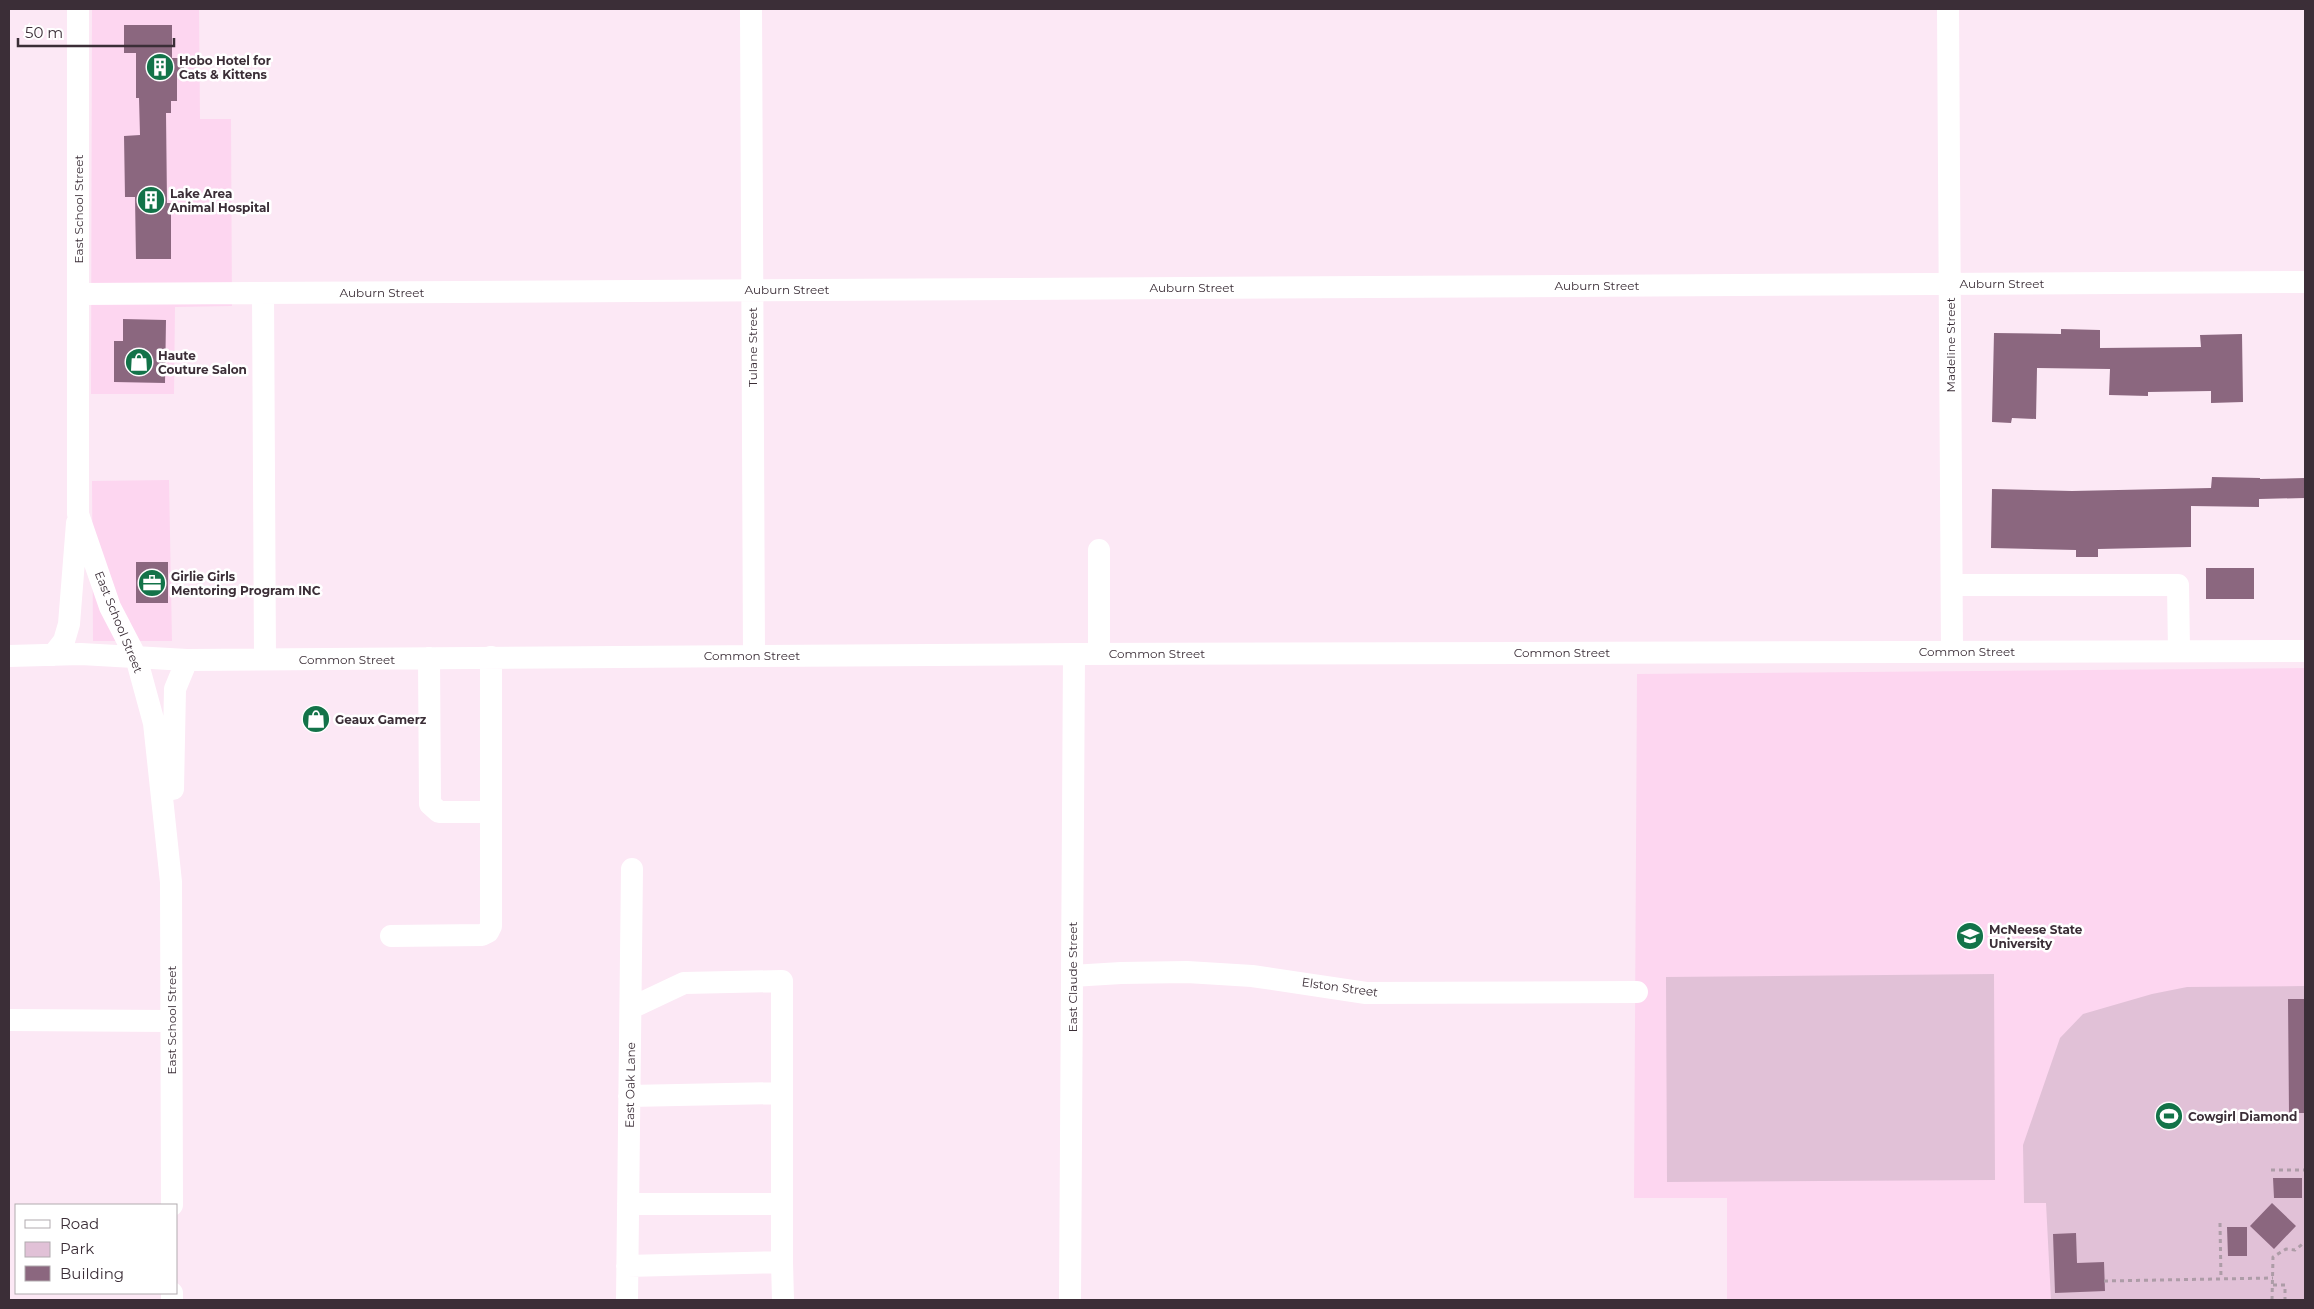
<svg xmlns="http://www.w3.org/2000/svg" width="2314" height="1309" font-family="Montserrat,sans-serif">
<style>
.built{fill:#fdd6f0}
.green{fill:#e1c1d7}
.building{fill:#8b677f}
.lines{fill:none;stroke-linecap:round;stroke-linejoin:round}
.path{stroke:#ad9ca7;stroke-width:3;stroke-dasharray:4 4;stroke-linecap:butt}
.minor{stroke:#fff;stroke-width:22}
.labels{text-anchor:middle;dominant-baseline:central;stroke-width:5;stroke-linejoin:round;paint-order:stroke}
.poi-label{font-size:12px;font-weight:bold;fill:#3b2e37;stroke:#fff;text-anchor:start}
.street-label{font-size:12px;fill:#3b2e37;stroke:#fff}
</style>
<rect width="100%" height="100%" fill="#fce8f5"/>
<path class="built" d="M92,9H199L200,119H231L232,306L175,307L174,394H91Z
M169,480L172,641H93L92,481Z
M2305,668V1300H1727V1198H1634L1637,674Z"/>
<path class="green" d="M1994,974L1995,1180L1667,1182L1666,977Z
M2305,986V1300H2051L2046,1203H2024L2023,1145L2060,1038L2083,1014L2152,994L2187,987Z"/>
<path class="building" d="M124,25H172V58H184V76H177V101H171V113H166L167,203H171V259H136L135,197H125L124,136L140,135L139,98H136V53H124Z
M123,319L166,320L165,383L114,382V341H123Z
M2061,329L2100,330V348L2201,347L2200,335L2242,334L2243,402L2211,403V391L2148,392V396L2109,395L2110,369L2037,368L2036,419L2012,418L2011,423L1992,422L1994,333L2061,334Z
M2212,477L2260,478V479L2305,478V498L2259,499V507L2191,506V547L2098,549V557H2076V550L1991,548L1992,489L2072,491L2211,488Z
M136,562H168V603H136Z
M2206,568H2254V599H2206Z
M2288,999H2305V1113H2289Z
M2273,1178H2302V1198H2274Z
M2272,1203L2296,1226L2274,1249L2250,1226Z
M2227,1227H2247V1256H2228Z
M2076,1233L2077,1263L2104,1262L2105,1291L2055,1293L2053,1234Z"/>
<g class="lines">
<path class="path" d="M2271,1170H2305
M2220,1223L2221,1279
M2104,1281L2273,1278
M2273,1285H2285V1300
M2272,1300L2273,1257L2286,1249L2295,1250L2305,1242"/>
<path class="minor" d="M78,9V514L110,607L136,657L154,723L171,882L172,1205
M751,9L754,655
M1948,9L1952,651
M263,293L265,659
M79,294L2305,282
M1099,550V654
M1952,585H2178L2179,651
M53,655L64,641L69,624L77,523
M9,656L81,654L187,660L1074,654L2305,651
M429,658L430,804L439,812H491
M173,789L175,689L187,660
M391,936L482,935L488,932L491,926V657
M1072,976L1121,973L1187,972L1252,976L1366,993L1637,992
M9,1020L171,1021
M629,1096L782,1093
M628,1204H782
M782,1262L783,1300
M627,1266L782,1262V981L684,983L631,1008
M172,1293V1300
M627,1300L632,869
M1070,1300L1074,654"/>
</g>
<defs>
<symbol id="building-disc" viewBox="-11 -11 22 22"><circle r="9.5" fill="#137349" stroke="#fff"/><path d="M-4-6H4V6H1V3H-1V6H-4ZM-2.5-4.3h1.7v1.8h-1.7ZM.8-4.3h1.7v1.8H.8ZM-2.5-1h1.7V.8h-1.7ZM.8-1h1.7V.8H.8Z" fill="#fff"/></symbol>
<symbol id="shop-disc" viewBox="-11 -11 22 22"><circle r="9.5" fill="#137349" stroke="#fff"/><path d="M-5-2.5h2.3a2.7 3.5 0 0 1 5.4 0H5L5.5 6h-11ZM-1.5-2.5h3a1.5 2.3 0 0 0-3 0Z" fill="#fff"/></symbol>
<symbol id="office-disc" viewBox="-11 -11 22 22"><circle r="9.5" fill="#137349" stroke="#fff"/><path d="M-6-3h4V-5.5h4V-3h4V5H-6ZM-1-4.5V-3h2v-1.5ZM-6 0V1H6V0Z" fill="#fff"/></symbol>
<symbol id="university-disc" viewBox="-11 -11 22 22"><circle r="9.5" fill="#137349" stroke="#fff"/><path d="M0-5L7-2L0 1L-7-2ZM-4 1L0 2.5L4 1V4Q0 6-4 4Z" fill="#fff"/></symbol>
<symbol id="stadium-disc" viewBox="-11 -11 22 22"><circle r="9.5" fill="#137349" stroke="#fff"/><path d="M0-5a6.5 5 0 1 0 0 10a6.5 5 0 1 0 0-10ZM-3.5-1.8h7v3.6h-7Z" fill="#fff"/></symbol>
</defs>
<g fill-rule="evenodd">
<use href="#building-disc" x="144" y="51" width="32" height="32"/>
<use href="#building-disc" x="135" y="184" width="32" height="32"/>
<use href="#shop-disc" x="123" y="346" width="32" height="32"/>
<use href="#office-disc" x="136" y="567" width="32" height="32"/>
<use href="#shop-disc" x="300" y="703" width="32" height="32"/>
<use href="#university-disc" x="1954" y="920" width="32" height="32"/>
<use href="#stadium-disc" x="2153" y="1100" width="32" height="32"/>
</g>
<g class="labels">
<g class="poi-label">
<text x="179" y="60">Hobo Hotel for<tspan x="179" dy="14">Cats &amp; Kittens</tspan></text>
<text x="170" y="193">Lake Area<tspan x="170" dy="14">Animal Hospital</tspan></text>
<text x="158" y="355">Haute<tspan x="158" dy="14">Couture Salon</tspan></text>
<text x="171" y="576">Girlie Girls<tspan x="171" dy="14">Mentoring Program INC</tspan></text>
<text x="335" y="719">Geaux Gamerz</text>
<text x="1989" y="929">McNeese State<tspan x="1989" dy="14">University</tspan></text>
<text x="2188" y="1116">Cowgirl Diamond</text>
</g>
<g class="street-label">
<text transform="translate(78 209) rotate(-90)">East School Street</text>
<text x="2002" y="283">Auburn Street</text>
<text x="1597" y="285">Auburn Street</text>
<text x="1192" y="287">Auburn Street</text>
<text x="787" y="289">Auburn Street</text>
<text x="382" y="292">Auburn Street</text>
<text transform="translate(1950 345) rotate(-90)">Madeline Street</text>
<text transform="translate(752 347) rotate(-90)">Tulane Street</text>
<text transform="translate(119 622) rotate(68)">East School Street</text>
<text x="1967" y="651">Common Street</text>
<text x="1562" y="652">Common Street</text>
<text x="1157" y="653">Common Street</text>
<text x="752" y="655">Common Street</text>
<text x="347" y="659">Common Street</text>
<text transform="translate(1072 977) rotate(-90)">East Claude Street</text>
<text transform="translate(1340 987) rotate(8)">Elston Street</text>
<text transform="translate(171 1020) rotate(-90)">East School Street</text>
<text transform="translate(630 1085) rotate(-89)">East Oak Lane</text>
</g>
</g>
<rect width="2314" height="1309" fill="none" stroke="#3b2e37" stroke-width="20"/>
<rect x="15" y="1204" width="162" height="90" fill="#ffffff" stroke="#b1abaf"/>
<rect x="25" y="1220" width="25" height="8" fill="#ffffff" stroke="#b1abaf"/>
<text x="60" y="1229" font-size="15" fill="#3b2e37">Road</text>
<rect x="25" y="1242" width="25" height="15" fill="#e1c1d7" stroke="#b1abaf"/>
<text x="60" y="1254" font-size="15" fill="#3b2e37">Park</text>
<rect x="25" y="1266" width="25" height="15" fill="#8b677f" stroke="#b1abaf"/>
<text x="60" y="1279" font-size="15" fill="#3b2e37">Building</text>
<path d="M18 38v8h156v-8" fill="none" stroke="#3b2e37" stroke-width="2.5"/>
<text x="25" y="38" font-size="15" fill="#3b2e37" stroke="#ffffff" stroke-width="4" paint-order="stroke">50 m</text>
</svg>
